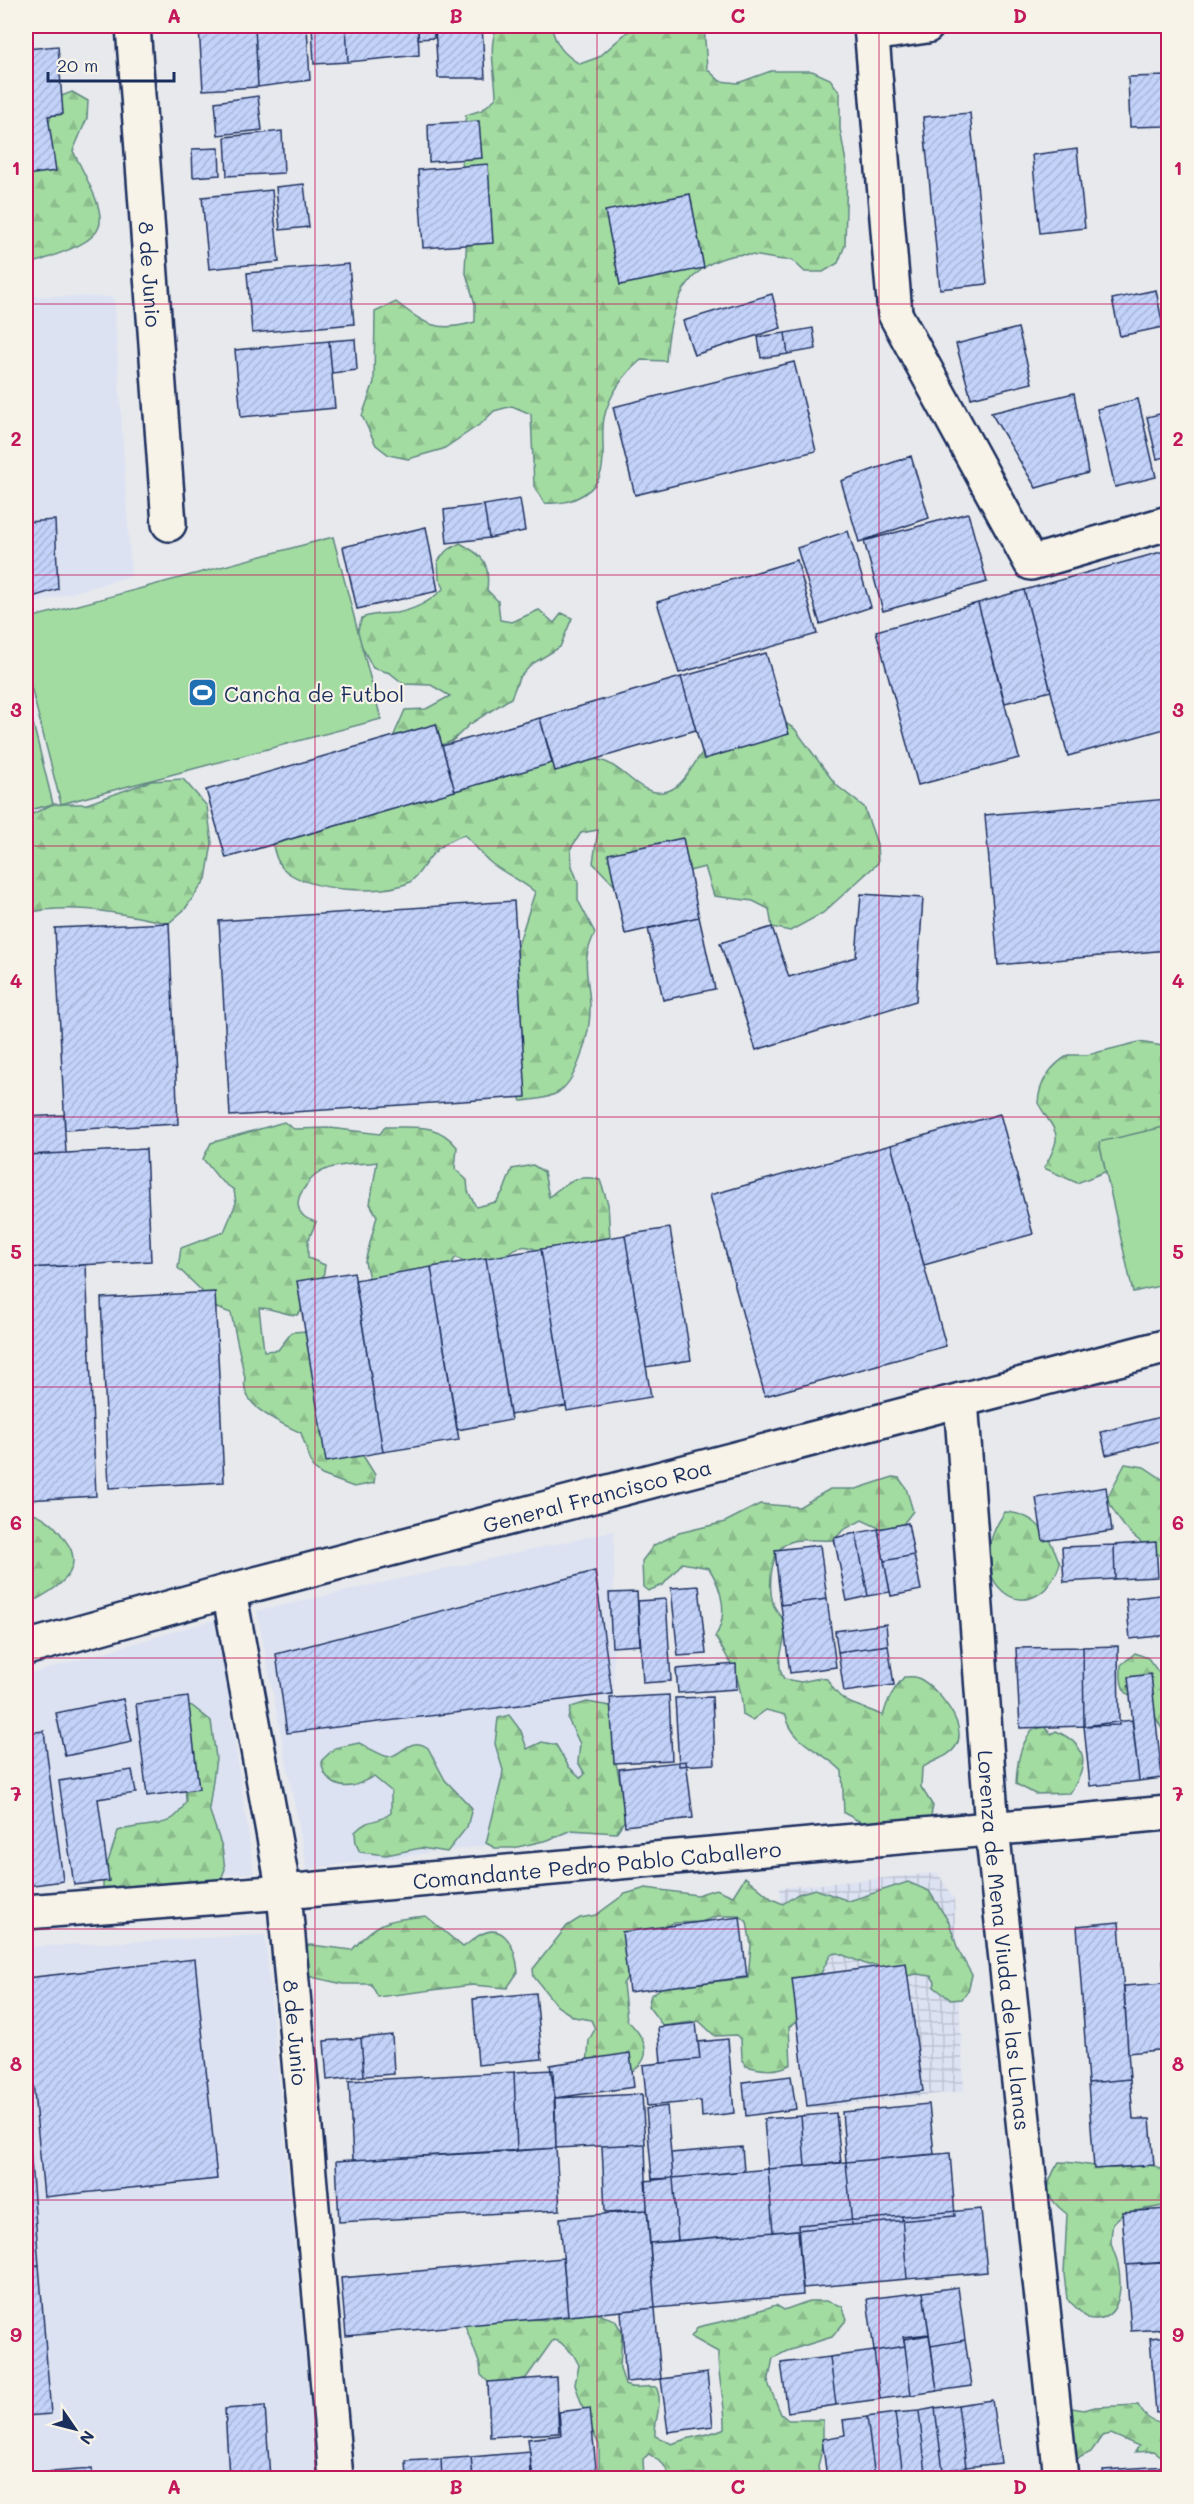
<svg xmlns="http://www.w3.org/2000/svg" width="1194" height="2504" font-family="Mali,sans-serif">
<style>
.built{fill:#dce2f1}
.industrial{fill:url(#industrial-grid)}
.forest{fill:url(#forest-firs);stroke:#5f8680;stroke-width:1.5}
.green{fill:#a3dca1;stroke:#5f8680;stroke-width:1.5}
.building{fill:url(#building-hatch);stroke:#1b2f5e;stroke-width:1.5}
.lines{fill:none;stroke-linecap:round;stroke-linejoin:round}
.minor-casing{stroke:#1b2f5e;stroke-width:38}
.minor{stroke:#f7f3e8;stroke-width:33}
.grid{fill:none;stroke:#c2185b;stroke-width:1.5;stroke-opacity:0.55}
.labels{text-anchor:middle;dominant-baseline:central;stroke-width:4.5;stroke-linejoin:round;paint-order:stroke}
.street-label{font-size:21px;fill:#1b2f5e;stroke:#f7f3e8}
.poi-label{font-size:21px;fill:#1b2f5e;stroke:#f7f3e8;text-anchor:start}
.neatline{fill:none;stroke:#c2185b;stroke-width:2}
.grid-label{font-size:20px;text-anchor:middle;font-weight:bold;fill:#c2185b}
</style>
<defs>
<pattern id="industrial-grid" width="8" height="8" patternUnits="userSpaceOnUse" patternTransform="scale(1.5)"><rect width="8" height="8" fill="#dce2f1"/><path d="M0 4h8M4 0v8" fill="none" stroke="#bcc2d1"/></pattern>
<pattern id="forest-firs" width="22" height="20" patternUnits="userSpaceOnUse" patternTransform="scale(1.5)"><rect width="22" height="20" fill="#a3dca1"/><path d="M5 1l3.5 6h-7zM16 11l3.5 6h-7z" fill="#8cbd8d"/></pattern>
<pattern id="building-hatch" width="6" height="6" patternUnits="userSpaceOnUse" patternTransform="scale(1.5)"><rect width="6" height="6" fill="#c3d2f9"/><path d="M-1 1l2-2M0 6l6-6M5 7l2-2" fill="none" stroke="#a7b5d8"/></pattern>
</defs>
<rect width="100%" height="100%" fill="#e7e9ed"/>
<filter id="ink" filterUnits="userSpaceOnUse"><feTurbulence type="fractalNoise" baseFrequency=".0167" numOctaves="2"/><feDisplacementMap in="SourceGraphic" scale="12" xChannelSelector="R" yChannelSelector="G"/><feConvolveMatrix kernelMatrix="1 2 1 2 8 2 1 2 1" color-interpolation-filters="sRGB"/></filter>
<g filter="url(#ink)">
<path class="built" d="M26,296L114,297L131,576L26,606Z
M614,1531L613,1829L307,1869L257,1611Z
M217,1619L254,1873L26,1882V1675Z
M265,1935L317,2478H26V1947Z"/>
<path class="industrial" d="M938,1873L954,1900L964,2091L807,2109L780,1888Z"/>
<path class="forest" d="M497,26H551C556,45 563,54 580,64L599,57L634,26H704L707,69L720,81L738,83L771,71H812L830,79L840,93V129L847,168L845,245L838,263L823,272H805L792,260C775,261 751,252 736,255C681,264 669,314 666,361L641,360C624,374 609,395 604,418C599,446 613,476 584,494C571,502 560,504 544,503L534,486L531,414L512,406L494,411L482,423L443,449L408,459L389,455L376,445L362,416L374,382L375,312L396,302C426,325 437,333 475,322V304L465,270L467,235L461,149L466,115L482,110L496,98C496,73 487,50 497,26Z
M72,92L88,101L87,118L73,151C117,237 112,234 26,266V166C51,149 45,124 56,98Z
M460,543C484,556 490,562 487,590L498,601L500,620L512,622L539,610L554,623L562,613L572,618L560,647L532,664L519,678L511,698L470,724L452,741L427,751L409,749L394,735L405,710L426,709L450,696L431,685L404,684L390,673L373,668L356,635L362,618C374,613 383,614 396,613C414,610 431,601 444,588L439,578L438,561L446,551Z
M779,719L795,729L836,785L864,807L877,844L878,863L823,913L790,931L772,927L769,909L753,901L714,896L705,867L618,889L593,863L598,830L581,833L571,848L572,866L578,882V900L595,933C579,964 590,977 590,1009C590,1032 578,1081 557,1093C546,1099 533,1100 521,1101L514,1085L522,1050V1032L511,997L513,961L535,892C521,880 505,874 491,863C481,855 474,843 464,835C452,839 441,844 433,854C425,862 419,876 410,882C383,896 309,891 286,871C276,864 274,849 271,838L535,762C559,764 580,753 603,761C625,768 639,795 663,792C688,789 695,753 713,741C727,732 763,725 779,719Z
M183,779L207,806L212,843L206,879L185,909L169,923C120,914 75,902 26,913V817L53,804H87L151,781Z
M1139,1042L1168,1047V1153L1107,1171L1077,1183L1044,1168C1065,1131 1056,1135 1038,1103C1039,1082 1051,1065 1069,1055H1087Z
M284,1122L294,1129L330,1128L380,1134L385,1127C415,1128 437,1122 457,1147L455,1169L467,1180L468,1191L476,1207L496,1202L504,1190L512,1169L533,1165L544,1172L549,1197C565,1183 578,1173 600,1180L608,1204L610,1238L567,1270C528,1244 525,1234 488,1270L476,1269L456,1257L443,1275L369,1278L365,1262L377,1216L370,1204L377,1162C349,1166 321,1161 305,1187C301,1193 298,1197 298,1204C299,1215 306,1219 316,1222L308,1241V1258L325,1265L322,1285L297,1315C283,1315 272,1307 259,1308L264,1351L278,1350L292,1332L308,1331L346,1428L375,1475L374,1483L354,1487L322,1475L313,1468L301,1433C280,1422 239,1407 245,1378L231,1313L214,1307L200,1289L178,1268L181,1248L224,1232L236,1203L234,1190L220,1180L203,1159L211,1143Z
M1125,1464L1144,1467L1168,1483V1561C1139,1541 1123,1533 1107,1498Z
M893,1477L899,1478L906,1488L913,1511L900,1528H879L862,1520L843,1530L834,1540C820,1541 801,1537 788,1543C769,1551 768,1589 774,1606C777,1612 784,1618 785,1626C787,1645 773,1660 784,1679L801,1682L820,1678L827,1679C844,1709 856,1702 883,1716C887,1700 893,1689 904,1677C908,1677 914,1676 918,1678C936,1686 969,1725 956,1746C949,1758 932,1760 922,1768L921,1787L933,1806L926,1839L868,1826L844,1813L842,1771C824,1751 791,1744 786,1715L766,1710L752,1720L743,1715C741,1678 734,1667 715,1637C729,1615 722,1589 709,1568L682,1563L663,1585L648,1591L643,1587L642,1561L654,1545L679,1533L725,1522L760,1504L799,1507L830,1489H856Z
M26,1511C41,1514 51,1521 60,1533C64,1539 71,1546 72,1553C80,1579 43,1596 26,1605Z
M1005,1512C1038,1514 1050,1536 1060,1564C1033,1638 955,1582 1005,1512Z
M1135,1653L1148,1658L1168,1685V1786C1159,1770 1168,1758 1165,1741C1165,1733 1158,1721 1154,1715C1139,1690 1118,1707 1121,1665Z
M587,1702L610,1706L619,1712L616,1763L627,1817L616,1833L571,1830L548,1840L513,1848H495L486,1843L502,1778L503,1770L495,1744L498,1718L509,1715L521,1731L527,1749L542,1742L556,1745L569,1767L581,1778L585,1774L578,1762L580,1744L568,1719L571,1707Z
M181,1703L192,1706L211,1721L216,1758L209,1809L222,1847L225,1869L220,1882L114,1896L103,1888V1877L118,1831C147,1821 172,1833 186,1801Z
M1044,1727L1051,1734L1056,1731C1089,1746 1089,1765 1070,1793L1035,1794L1016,1784C1017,1763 1019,1748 1032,1730Z
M359,1743C367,1747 377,1753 385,1756C401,1760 408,1734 428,1748L445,1780L472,1808L467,1827L447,1852L421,1848L386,1855L360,1852L356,1844L355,1832C371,1816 375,1825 391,1813V1791L374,1777C366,1779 359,1785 351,1786C335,1789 321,1776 322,1760L335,1748Z
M745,1877L772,1899L783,1904L798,1894L815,1889L849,1901L908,1882L929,1891L949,1922L958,1950L972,1975L968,1991L962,1999L951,2000L934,1987L935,1982L931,1976L917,1974L891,1979L876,1965H868L838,1953L831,1954L820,1975L810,2010L789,2027L791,2064C778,2072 760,2070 746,2066L742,2058L741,2039L736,2035L715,2036L699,2021L663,2026L648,2006L651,1995L663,1987L748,1978L751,1945L747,1922L740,1916H718L701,1922L673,1923L654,1933L623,1984L627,2020C656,2048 650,2067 614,2080L587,2067L589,2040L595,2029L591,2020L574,2017L557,2006L534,1977L533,1969L567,1926L580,1918L596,1915L625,1894L646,1888L697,1895L716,1889L733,1896Z
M426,1916L463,1947C468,1944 473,1939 478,1936C506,1919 516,1951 518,1972L507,1988L472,1985L378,1997L371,1984H343L302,1975L298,1947L311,1945L352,1950C378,1920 388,1920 426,1916Z
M1059,2162C1078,2162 1093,2167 1111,2168C1131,2170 1153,2156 1168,2175V2196L1163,2206L1124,2213L1113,2223C1112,2229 1111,2236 1111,2242C1112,2250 1117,2257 1118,2265C1123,2289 1120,2325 1087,2318L1067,2299L1064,2274L1067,2214C1043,2196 1044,2186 1059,2162Z
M809,2301H826L842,2306L847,2319L832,2337L787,2351L773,2358L768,2383L781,2414L788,2420H823V2445L818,2467L820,2478H671L663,2464L649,2454L643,2459L644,2478H599V2445L586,2417L575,2384L579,2365L573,2354L560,2342L553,2340L526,2378L494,2388L481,2375L480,2365L465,2325L523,2316L544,2320L595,2313L615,2320L622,2332L620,2368L625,2385C633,2390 646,2385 656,2387C664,2402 654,2419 655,2436L672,2444C690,2436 708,2436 725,2428C726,2402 717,2378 718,2352L691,2337L698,2327L733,2319L776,2305L784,2310Z
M1138,2405C1145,2418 1154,2425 1168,2423V2461L1154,2451L1135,2452L1139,2446L1111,2434L1102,2436L1091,2452L1075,2460L1059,2406L1084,2410L1095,2407Z"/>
<path class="green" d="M333,537L381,719L61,804L26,667V619Z
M26,695L53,804L26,811Z
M1168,1126V1284L1133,1292L1099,1142Z"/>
<path class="building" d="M255,26L258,87L203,90L199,27Z
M255,26H307L310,80L258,87Z
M312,26H346L348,62L314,64Z
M346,26H418L419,55L348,62Z
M418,26H434V38L418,39Z
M435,26H482L485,78H438Z
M58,46L63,114L48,116L56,171L26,175V49Z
M1168,76V126L1130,127L1128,77Z
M258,96L262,130L218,135L215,102Z
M970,113L987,284L940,289L923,117Z
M479,121L482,158L429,162L428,124Z
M282,131L284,173L227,176L225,137Z
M219,148L220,175L193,177L192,149Z
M1077,149L1085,228L1040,233L1032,155Z
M488,164L493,243L423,248L418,170Z
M304,184L309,227L280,230L276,187Z
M272,190L279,262L209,269L202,197Z
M690,194L704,268L620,285L605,211Z
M349,264L354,324L252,333L247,273Z
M1156,290L1163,327L1120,336L1112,299Z
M772,294L781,328L694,355L683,321Z
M813,328L816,349L788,354L785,333Z
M1018,328L1032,383L971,398L956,344Z
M785,333L788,354L761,358L758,337Z
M355,339L357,370L332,373L329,341Z
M329,341L335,408L241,417L235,350Z
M794,362L816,451L635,495L613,407Z
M1074,393L1088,473L1036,488L991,413Z
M1138,399L1156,477L1115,487L1097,409Z
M1168,412V456L1157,459L1147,417Z
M911,456L929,518L859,542L841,481Z
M520,499L525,531L489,538L484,505Z
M484,505L489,538L447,543L444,510Z
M968,513L987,582L883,611L864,541Z
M55,520L58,589L26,599V522Z
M426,527L438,591L357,609L343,547Z
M848,531L871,607L820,624L797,548Z
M1168,550V728L1068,756L1024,590Z
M797,560L817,634L679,673L657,602Z
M1024,590L1051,691L1005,703L978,603Z
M978,603L1019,758L918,785L876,631Z
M766,653L789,734L704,759L681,677Z
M681,677L696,730L555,771L540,718Z
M540,718L552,763L455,791L442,746Z
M436,724L455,791L226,858L206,790Z
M1168,799V950L998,965L985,815Z
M683,838L699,917L625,934L608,854Z
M861,894L923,898L916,1001L756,1050L720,943L772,927L789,977L856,957Z
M514,901L526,1097L230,1116L219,921Z
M699,917L715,989L663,1000L648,928Z
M169,923L178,1124L65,1130L55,928Z
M1000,1114L1033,1234L924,1265L891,1145Z
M64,1115L66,1153L26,1155V1117Z
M891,1145L946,1346L765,1396L710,1195Z
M146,1149L151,1261L26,1268V1155Z
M670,1228L691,1360L646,1367L625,1235Z
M625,1235L651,1397L567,1411L541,1249Z
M541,1249L566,1406L510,1415L486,1258Z
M486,1258L511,1420L457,1430L431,1267Z
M86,1265L96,1496L26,1500V1268Z
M431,1267L459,1440L383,1452L355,1280Z
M354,1272L383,1452L326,1462L297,1281Z
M215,1292L224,1482L109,1488L101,1298Z
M1168,1415V1439L1106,1455L1101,1432Z
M1106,1487L1112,1531L1043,1541L1036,1498Z
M908,1523L914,1555L884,1561L878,1529Z
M878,1529L890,1592L868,1596L856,1533Z
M856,1533L868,1596L847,1601L834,1538Z
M1156,1542L1158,1577L1115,1579L1114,1545Z
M820,1545L827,1599L781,1605L775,1550Z
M1114,1545L1115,1579L1064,1582L1062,1547Z
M914,1555L921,1590L891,1596L884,1561Z
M595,1571L612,1694L287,1733L276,1654Z
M699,1586L706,1654L678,1656L671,1588Z
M637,1592L640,1645L612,1647L609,1593Z
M1168,1594V1635L1130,1639L1126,1599Z
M666,1599L671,1681L643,1683L638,1601Z
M827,1599L836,1667L790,1673L781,1605Z
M886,1624L888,1645L838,1652L835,1631Z
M888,1645L894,1685L844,1692L838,1652Z
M1118,1646L1119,1725L1084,1726L1083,1647Z
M1083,1647L1084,1726L1020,1728L1016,1648Z
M736,1664L737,1689L678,1693L676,1669Z
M1151,1674L1162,1778L1139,1781L1128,1677Z
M669,1695L672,1760L614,1763L610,1698Z
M188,1697L199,1789L147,1796L136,1704Z
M712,1697L715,1764L679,1766L675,1698Z
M123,1699L132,1742L65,1756L56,1713Z
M1132,1720L1139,1781L1090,1786L1084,1726Z
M44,1731L63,1881L26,1886V1733Z
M686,1761L693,1818L625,1826L619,1769Z
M132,1770L136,1793L98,1799L109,1881L74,1885L59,1781Z
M740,1917L747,1977L629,1992L622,1932Z
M1119,1922L1130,2079L1088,2083L1077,1926Z
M1168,1958V2049L1163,1959Z
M195,1959L217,2179L44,2197L26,2008V1978Z
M906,1963L923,2091L807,2106L792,1978Z
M1164,1983L1168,2049L1128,2053L1124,1986Z
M536,1993L542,2059L478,2065L473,1999Z
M696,2023L700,2059L661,2063L658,2027Z
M392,2035L394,2074L364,2076L361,2038Z
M361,2038L364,2076L327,2080L324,2041Z
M728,2039L734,2113L702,2117L701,2101L647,2106L643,2065L700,2059L698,2042Z
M630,2053L634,2087L555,2098L550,2065Z
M553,2070L556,2148L517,2151L514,2072Z
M514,2072L517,2151L353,2160L349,2081Z
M791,2076L796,2109L746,2116L743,2082Z
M1130,2079L1133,2119H1150L1154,2165L1094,2169L1088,2083Z
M642,2094L645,2144L556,2148L555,2098Z
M929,2104L934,2154L846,2162L842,2112Z
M667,2106L673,2178L652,2179L646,2109Z
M836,2113L841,2163L805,2166L801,2116Z
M801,2116L805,2166L768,2169L764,2119Z
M645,2144L647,2210L605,2212L602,2146Z
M742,2147L744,2171L673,2178L671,2153Z
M26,2148H30L39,2265L26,2266Z
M556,2148L560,2210L339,2222L336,2161Z
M950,2153L955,2216L852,2225L846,2162Z
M846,2162L852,2225L773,2232L768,2169Z
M768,2169L773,2232L678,2241L673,2178Z
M673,2178L678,2241L650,2243L645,2181Z
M981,2209L987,2272L907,2279L902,2216Z
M1168,2209V2262L1126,2265L1122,2212Z
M647,2210L655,2308L568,2316L560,2218Z
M902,2216L907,2279L803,2288L798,2225Z
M798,2230L803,2295L655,2308L650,2243Z
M563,2258L568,2316L346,2336L341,2278Z
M1168,2262V2329H1167L1162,2263Z
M1162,2263L1167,2329L1131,2331L1126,2265Z
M39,2265L51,2414L26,2416V2266Z
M958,2287L965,2340L931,2346L923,2292Z
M923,2292L929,2334L903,2337L905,2346L874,2351L867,2299Z
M655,2308L661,2379L626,2382L621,2311Z
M929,2335L937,2391L911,2395L904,2339Z
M1168,2336V2411L1156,2413L1150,2338Z
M965,2340L972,2386L937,2391L931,2346Z
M905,2346L911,2395L880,2399L874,2351Z
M874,2351L880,2399L836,2405L830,2357Z
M830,2357L836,2405L788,2412L781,2363Z
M707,2373L713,2426L668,2432L661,2379Z
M556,2377L559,2433L490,2437L488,2382Z
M992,2400L1001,2463L966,2467L958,2405Z
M958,2405L966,2467L943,2471L935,2408Z
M265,2406L270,2478H229L225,2409Z
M590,2408L597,2478H533L528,2439L561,2435L559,2412Z
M935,2408L943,2471L926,2473L919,2411Z
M919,2411L926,2473L903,2476L895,2413Z
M895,2413L903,2476L875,2478L867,2417Z
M867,2417L875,2478H827L822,2439L845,2435L843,2420Z
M530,2452L531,2478H473L471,2457Z
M471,2457L473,2478H442L441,2459Z
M441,2459L442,2478H407L406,2461Z
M1168,2466V2478H1104L1103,2470Z
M92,2469L93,2478H26V2474Z
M751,2471V2478H677V2476Z
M979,2472L980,2478H942Z"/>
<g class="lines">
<defs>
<g id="minor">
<path id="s1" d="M133,26L169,524"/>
<path d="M871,26L895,314L1031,563L1168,523"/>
<path d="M872,34L927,26"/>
<path id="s2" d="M961,1400L992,1828L1061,2478"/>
<path id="s3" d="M229,1591L284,1892L336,2478"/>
<path id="s4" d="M26,1648L229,1591L1168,1346"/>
<path id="s5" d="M26,1912L284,1892L1168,1813"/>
</g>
</defs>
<use href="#minor" class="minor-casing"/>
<use href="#minor" class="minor"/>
</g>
</g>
<path class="grid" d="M315,26V2478M597,26V2478M879,26V2478M26,304H1168M26,575H1168M26,846H1168M26,1117H1168M26,1387H1168M26,1658H1168M26,1929H1168M26,2200H1168"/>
<defs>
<symbol id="stadium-square" viewBox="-11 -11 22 22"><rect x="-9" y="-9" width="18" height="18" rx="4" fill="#1f6fb2" stroke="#f7f3e8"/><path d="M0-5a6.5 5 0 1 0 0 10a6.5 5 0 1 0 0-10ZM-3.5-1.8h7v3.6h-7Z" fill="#fff"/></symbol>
</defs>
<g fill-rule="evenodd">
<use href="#stadium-square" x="186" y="676" width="33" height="33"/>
</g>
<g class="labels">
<g class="street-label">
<text stroke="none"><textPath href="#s1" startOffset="249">8 de Junio</textPath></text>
<text stroke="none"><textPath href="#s4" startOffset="591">General Francisco Roa</textPath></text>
<text stroke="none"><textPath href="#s5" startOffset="573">Comandante Pedro Pablo Caballero</textPath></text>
<text stroke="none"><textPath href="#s2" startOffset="542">Lorenza de Mena Viuda de las Llanas</textPath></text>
<text stroke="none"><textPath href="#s3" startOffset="447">8 de Junio</textPath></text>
</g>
<g class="poi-label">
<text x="224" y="693">Cancha de Futbol</text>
</g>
</g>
<rect width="1194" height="2504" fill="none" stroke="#f7f3e8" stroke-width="66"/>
<g transform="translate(75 2429) rotate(125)" stroke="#f7f3e8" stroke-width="4.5" paint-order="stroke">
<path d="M0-4.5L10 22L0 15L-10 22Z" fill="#1b2f5e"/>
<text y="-9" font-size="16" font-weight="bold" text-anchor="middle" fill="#1b2f5e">N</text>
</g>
<path d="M48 72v9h126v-9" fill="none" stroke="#1b2f5e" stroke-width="3"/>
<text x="57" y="72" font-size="18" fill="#1b2f5e" stroke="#f7f3e8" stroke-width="4.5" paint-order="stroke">20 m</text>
<rect x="33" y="33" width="1128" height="2438" class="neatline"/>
<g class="grid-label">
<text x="174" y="23">A</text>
<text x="456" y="23">B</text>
<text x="738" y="23">C</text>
<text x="1020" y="23">D</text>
<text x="16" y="175">1</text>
<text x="1178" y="175">1</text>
<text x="16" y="446">2</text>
<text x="1178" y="446">2</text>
<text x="16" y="717">3</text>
<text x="1178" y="717">3</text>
<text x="16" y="988">4</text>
<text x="1178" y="988">4</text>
<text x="16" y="1259">5</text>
<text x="1178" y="1259">5</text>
<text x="16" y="1530">6</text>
<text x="1178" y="1530">6</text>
<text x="16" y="1801">7</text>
<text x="1178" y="1801">7</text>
<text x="16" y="2071">8</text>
<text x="1178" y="2071">8</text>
<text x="16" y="2342">9</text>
<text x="1178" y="2342">9</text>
<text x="174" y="2494">A</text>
<text x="456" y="2494">B</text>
<text x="738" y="2494">C</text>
<text x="1020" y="2494">D</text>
</g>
</svg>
